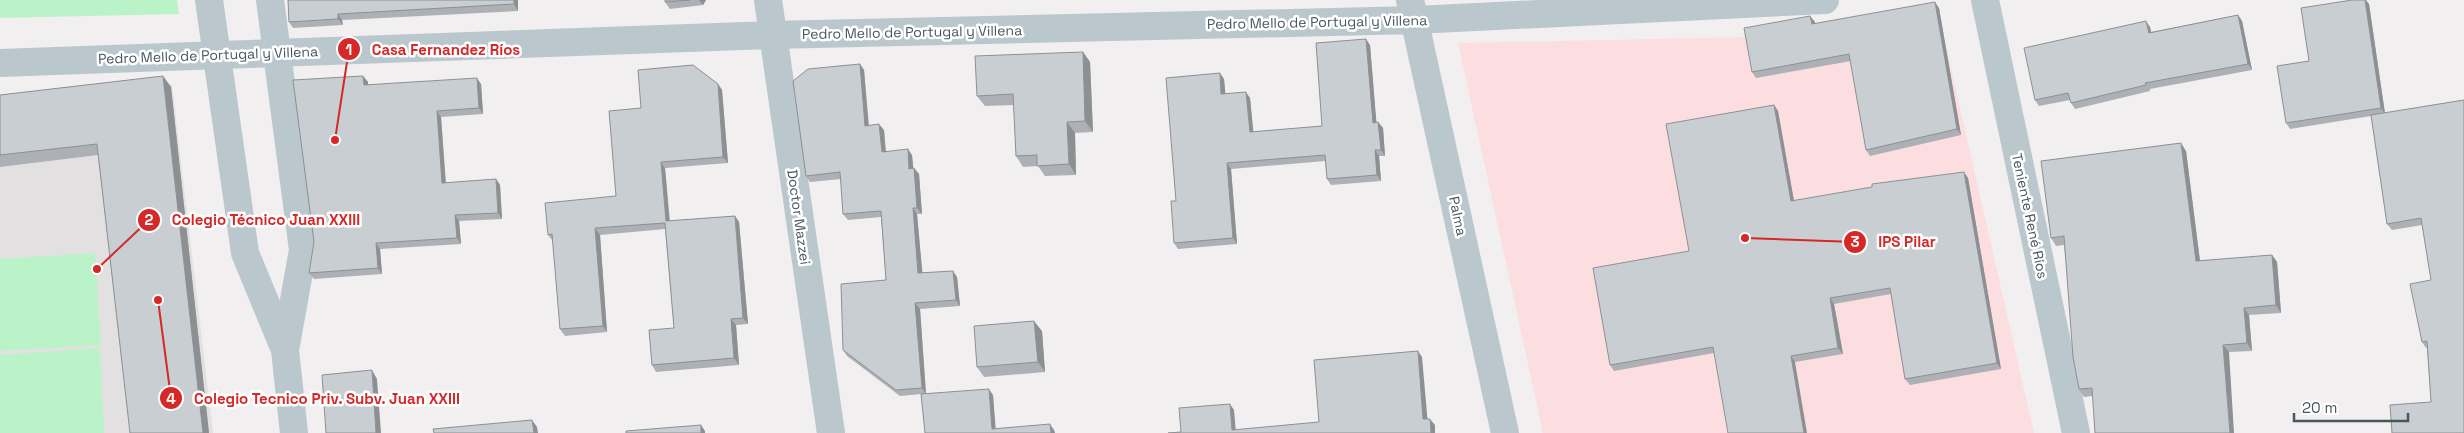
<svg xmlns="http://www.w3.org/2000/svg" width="2464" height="433" font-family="'Space Grotesk',sans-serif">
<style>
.education{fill:#e3e0e2}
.medical{fill:#fddee0}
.green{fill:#bbf3c8}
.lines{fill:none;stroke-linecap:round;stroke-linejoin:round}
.minor{stroke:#bac7cd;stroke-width:28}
.wall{fill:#adb1b5}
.shaded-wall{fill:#8d9093}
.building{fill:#c9ced2;stroke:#8d9093}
.labels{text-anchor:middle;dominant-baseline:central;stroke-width:5;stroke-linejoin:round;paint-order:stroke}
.street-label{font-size:14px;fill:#46575e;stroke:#fff}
.leader{fill:none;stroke:#d62828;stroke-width:2}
.callout-dot{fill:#d62828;stroke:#fff;stroke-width:2}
.mark-label{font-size:15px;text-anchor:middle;font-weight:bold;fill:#fff}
.callout-label{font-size:15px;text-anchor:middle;font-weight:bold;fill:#d62828;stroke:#fff;stroke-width:5;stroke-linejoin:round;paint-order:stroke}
</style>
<rect width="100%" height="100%" fill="#f2eff0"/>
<path class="education" d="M172,85L213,433H0V105Z"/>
<path class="medical" d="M1943,33L2034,433H1543L1458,43Z"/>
<path class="green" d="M0,0H177L179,14L0,18Z
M95,253L101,345L0,351V259Z
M100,348L104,433H0V355Z"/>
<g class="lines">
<path class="minor" d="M209,0L245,253L285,350L294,433
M270,0L303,250L285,350
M768,0L831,433
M1410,0L1505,433
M1985,0L2076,433
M0,63L773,35L1415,20L1825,0"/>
</g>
<path class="wall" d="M288,0H518V11L342,20L343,25L293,28L289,22Z
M665,0H706L703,5L670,9L665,2Z
M2369,4L2385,113L2464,100L2431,402L2427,347L2426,348L2422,342L2431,280L2422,225L2392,230L2387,224L2371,116L2290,129L2286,123L2309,61Z
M1939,8L1961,135L1870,156L1866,150L1851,61L1756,78L1752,72L1810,16L1815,24Z
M2238,15L2242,21L2252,70L2150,89V91L2075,109L2071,103L2070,100L2039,106L2035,100L2150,27L2151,32Z
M1370,45L1376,122H1378L1383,128L1385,156H1379L1381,181L1331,185L1327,179L1325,161L1231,169L1237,244L1178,249L1174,243L1176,201L1224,79L1225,93L1250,98L1253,132L1322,126Z
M1083,52L1090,62L1093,132L1075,133L1076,175L1045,176L1038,166L1023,167L1016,156L1014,105L985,106L977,96Z
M860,64L864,70L869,125L884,130L886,151L912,155L913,168H914L919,174L922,214H917L922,273L957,277L960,306L920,309L926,394L993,395L995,429L1054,430L1055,433H925L921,394L900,396L847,356L843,350L886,280L881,217L848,220L843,214L841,179L810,182L806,176Z
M163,76L171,87L209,433H130L98,155L0,167V95Z
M363,76L368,82V85L481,84L483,114L441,117L446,183L496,179L500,185L502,219L459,221L461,244L380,249L382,274L314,279L309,273Z
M718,84L722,90L728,163L665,168L670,221L735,216L739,222L748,324L736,325L739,365L656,372L652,365L674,328L665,229L600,235L607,332L565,336L560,329L553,241L548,235L616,196L641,108Z
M1774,105L1778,111L1794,201L1968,178L2001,369L1910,385L1905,379L1891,294L1834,304L1843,354L1795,362L1714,353L1614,371L1610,365L1689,251Z
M2186,151L2200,261L2272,255L2277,262L2281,313L2249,315L2252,351L2229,352L2092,396L2084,397L2079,389L2064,245L2056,246L2051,238Z
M1042,331L1045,372L984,377L977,367Z"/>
<path class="shaded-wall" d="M514,0H518V11L514,4Z
M699,0H706L703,5Z
M2365,0H2366L2369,4L2385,114L2381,108Z
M1935,2L1939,8L1961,135L1957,129Z
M338,14L342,20L343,25L338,19Z
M2238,15L2242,21L2252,70L2248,64Z
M1810,16L1815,22L1816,30L1812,24Z
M2146,21L2150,27L2153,39L2149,33Z
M1366,39L1370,45L1377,129L1373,123Z
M1083,52L1090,62L1093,132L1085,121Z
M860,64L864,70L869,132L865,126Z
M1220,73L1224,79L1226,100L1221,94Z
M163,76L171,87L209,433H203Z
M363,76L368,82V91L364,85Z
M477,78L481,84L483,114L479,108Z
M718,84L722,90L728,163L723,157Z
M1246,92L1250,98L1254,138L1250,132Z
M1774,105L1778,111L1795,207L1791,201Z
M437,111L441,117L446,189L442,183Z
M1067,122L1075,133L1076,175L1069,164Z
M1378,122L1383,128L1385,156L1381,150Z
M879,124L884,130L886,158L882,152Z
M2181,143L2186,151L2201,269L2196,261Z
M908,149L912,155L914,175L909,169Z
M1375,150L1379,156L1381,181L1377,175Z
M661,162L665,168L670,228L666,221Z
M1227,163L1231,169L1237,244L1233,238Z
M914,168L919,174L922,214L917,208Z
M1964,172L1968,178L2001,369L1997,363Z
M496,179L500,185L502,219L498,213Z
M913,208L917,214L923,279L918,273Z
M455,215L459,221L461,244L457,238Z
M735,216L739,222L748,324L743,318Z
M595,228L600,235L607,332L603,326Z
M376,243L380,249L382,274L378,268Z
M2272,255L2277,262L2281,313L2276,305Z
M953,271L957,277L960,306L956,300Z
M1830,298L1834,304L1843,354L1838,348Z
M915,303L920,309L926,394L922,388Z
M2244,308L2249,315L2252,351L2247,343Z
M731,319L736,325L739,365L734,358Z
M1034,321L1042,331L1045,372L1038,362Z
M2223,345L2229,352L2234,433H2230Z
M1418,351L1422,357L1428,425L1423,419Z
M1791,356L1795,362L1807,433H1804Z
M372,370L377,379L381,433H376Z
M989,389L993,395L996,433L992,429Z
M1230,404L1234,410L1236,433L1232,430Z
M1430,419L1435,425V433H1431Z
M532,420L537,427L538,433H534Z
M1050,424L1054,430L1055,433H1051Z
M701,425L705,431V433H701Z"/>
<path class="building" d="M288,0H514V4L338,14V19L289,22Z
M665,0H690L665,2Z
M2352,0H2365L2381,108L2286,123L2277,66L2309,61L2301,8Z
M1935,2L1957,129L1866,150L1849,54L1752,72L1744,28L1810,16L1812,24Z
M2238,15L2248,64L2145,83L2146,85L2071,103L2068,93L2035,100L2024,48L2146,21L2149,33Z
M1366,39L1373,123L1378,122L1381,150H1375L1377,175L1327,179L1325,155L1227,163L1233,238L1174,243L1171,201H1176L1166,78L1220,73L1221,94L1246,92L1250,132L1322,126L1316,43Z
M1083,52L1085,121L1067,122L1069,164L1037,166V155L1016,156L1013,94L977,96L975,56Z
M860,64L865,126L879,124L882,152L908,149L909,169L914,168L917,208H913L918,273L953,271L956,300L915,303L922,388L896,390L843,350L841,284L886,280L881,211L843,214L840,172L806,176L793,81L808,69Z
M693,65L718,84L723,157L661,162L666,221L735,216L743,318L731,319L734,358L652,365L649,330L674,328L665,223L595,228L603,326L560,329L552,234L548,235L545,203L616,196L609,111L641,108L638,70Z
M163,76L203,433H130L97,144L0,155V95Z
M363,76L364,85L477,78L479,108L437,111L442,183L496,179L498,213L455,215L457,238L376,243L378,268L309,273L314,242L293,80Z
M2464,100V433H2392L2390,405L2431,402L2427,341L2422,342L2410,284L2431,280L2421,218L2387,224L2371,115Z
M1774,105L1791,201L1872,187V184L1964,172L1997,363L1905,379L1890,288L1830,298L1838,348L1791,356L1804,433H1728L1713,347L1610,365L1593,268L1689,251L1666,124Z
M2181,143L2196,261L2272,255L2276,305L2244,308L2247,343L2223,345L2230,433H2095L2092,388L2079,389L2073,357L2064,236L2051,238L2041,161Z
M1034,321L1038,362L977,367L974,326Z
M1418,351L1423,419H1430L1431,433H1168L1181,432L1179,408L1230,404L1232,430L1319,422L1314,360Z
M372,370L376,433H326L322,375Z
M989,389L992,429L1050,424L1051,433H925L921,394Z
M532,420L534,433H434L433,429Z
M701,425V433H626V431Z"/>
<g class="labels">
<g class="street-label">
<text transform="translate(1317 22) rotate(-1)">Pedro Mello de Portugal y Villena</text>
<text transform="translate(912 32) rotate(-1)">Pedro Mello de Portugal y Villena</text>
<text transform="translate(208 55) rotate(-2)">Pedro Mello de Portugal y Villena</text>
<text transform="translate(1458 216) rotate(78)">Palma</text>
<text transform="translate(2030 216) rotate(78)">Teniente René Ríos</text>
<text transform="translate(799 217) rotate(82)">Doctor Mazzei</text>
</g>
</g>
<path class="leader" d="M335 140L349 49M97 269L149 220M1745 238L1855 242M158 300L171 398"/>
<g class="callout-dot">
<circle cx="335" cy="140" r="5"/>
<circle cx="97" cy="269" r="5"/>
<circle cx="1745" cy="238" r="5"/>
<circle cx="158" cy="300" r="5"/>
<circle cx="349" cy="49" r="12"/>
<circle cx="149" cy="220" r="12"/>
<circle cx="1855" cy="242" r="12"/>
<circle cx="171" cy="398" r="12"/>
</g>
<g class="mark-label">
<text x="349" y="55">1</text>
<text x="149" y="225">2</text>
<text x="1855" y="247">3</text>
<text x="171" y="404">4</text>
</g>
<g class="callout-label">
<text x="446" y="55">Casa Fernandez Ríos</text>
<text x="266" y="225">Colegio Técnico Juan XXIII</text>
<text x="1907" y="247">IPS Pilar</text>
<text x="327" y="404">Colegio Tecnico Priv. Subv. Juan XXIII</text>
</g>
<path d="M2294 413v8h114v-8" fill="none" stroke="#46575e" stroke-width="2.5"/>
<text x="2302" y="413" font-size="15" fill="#46575e" stroke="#ffffff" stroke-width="4" paint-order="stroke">20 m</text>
</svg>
